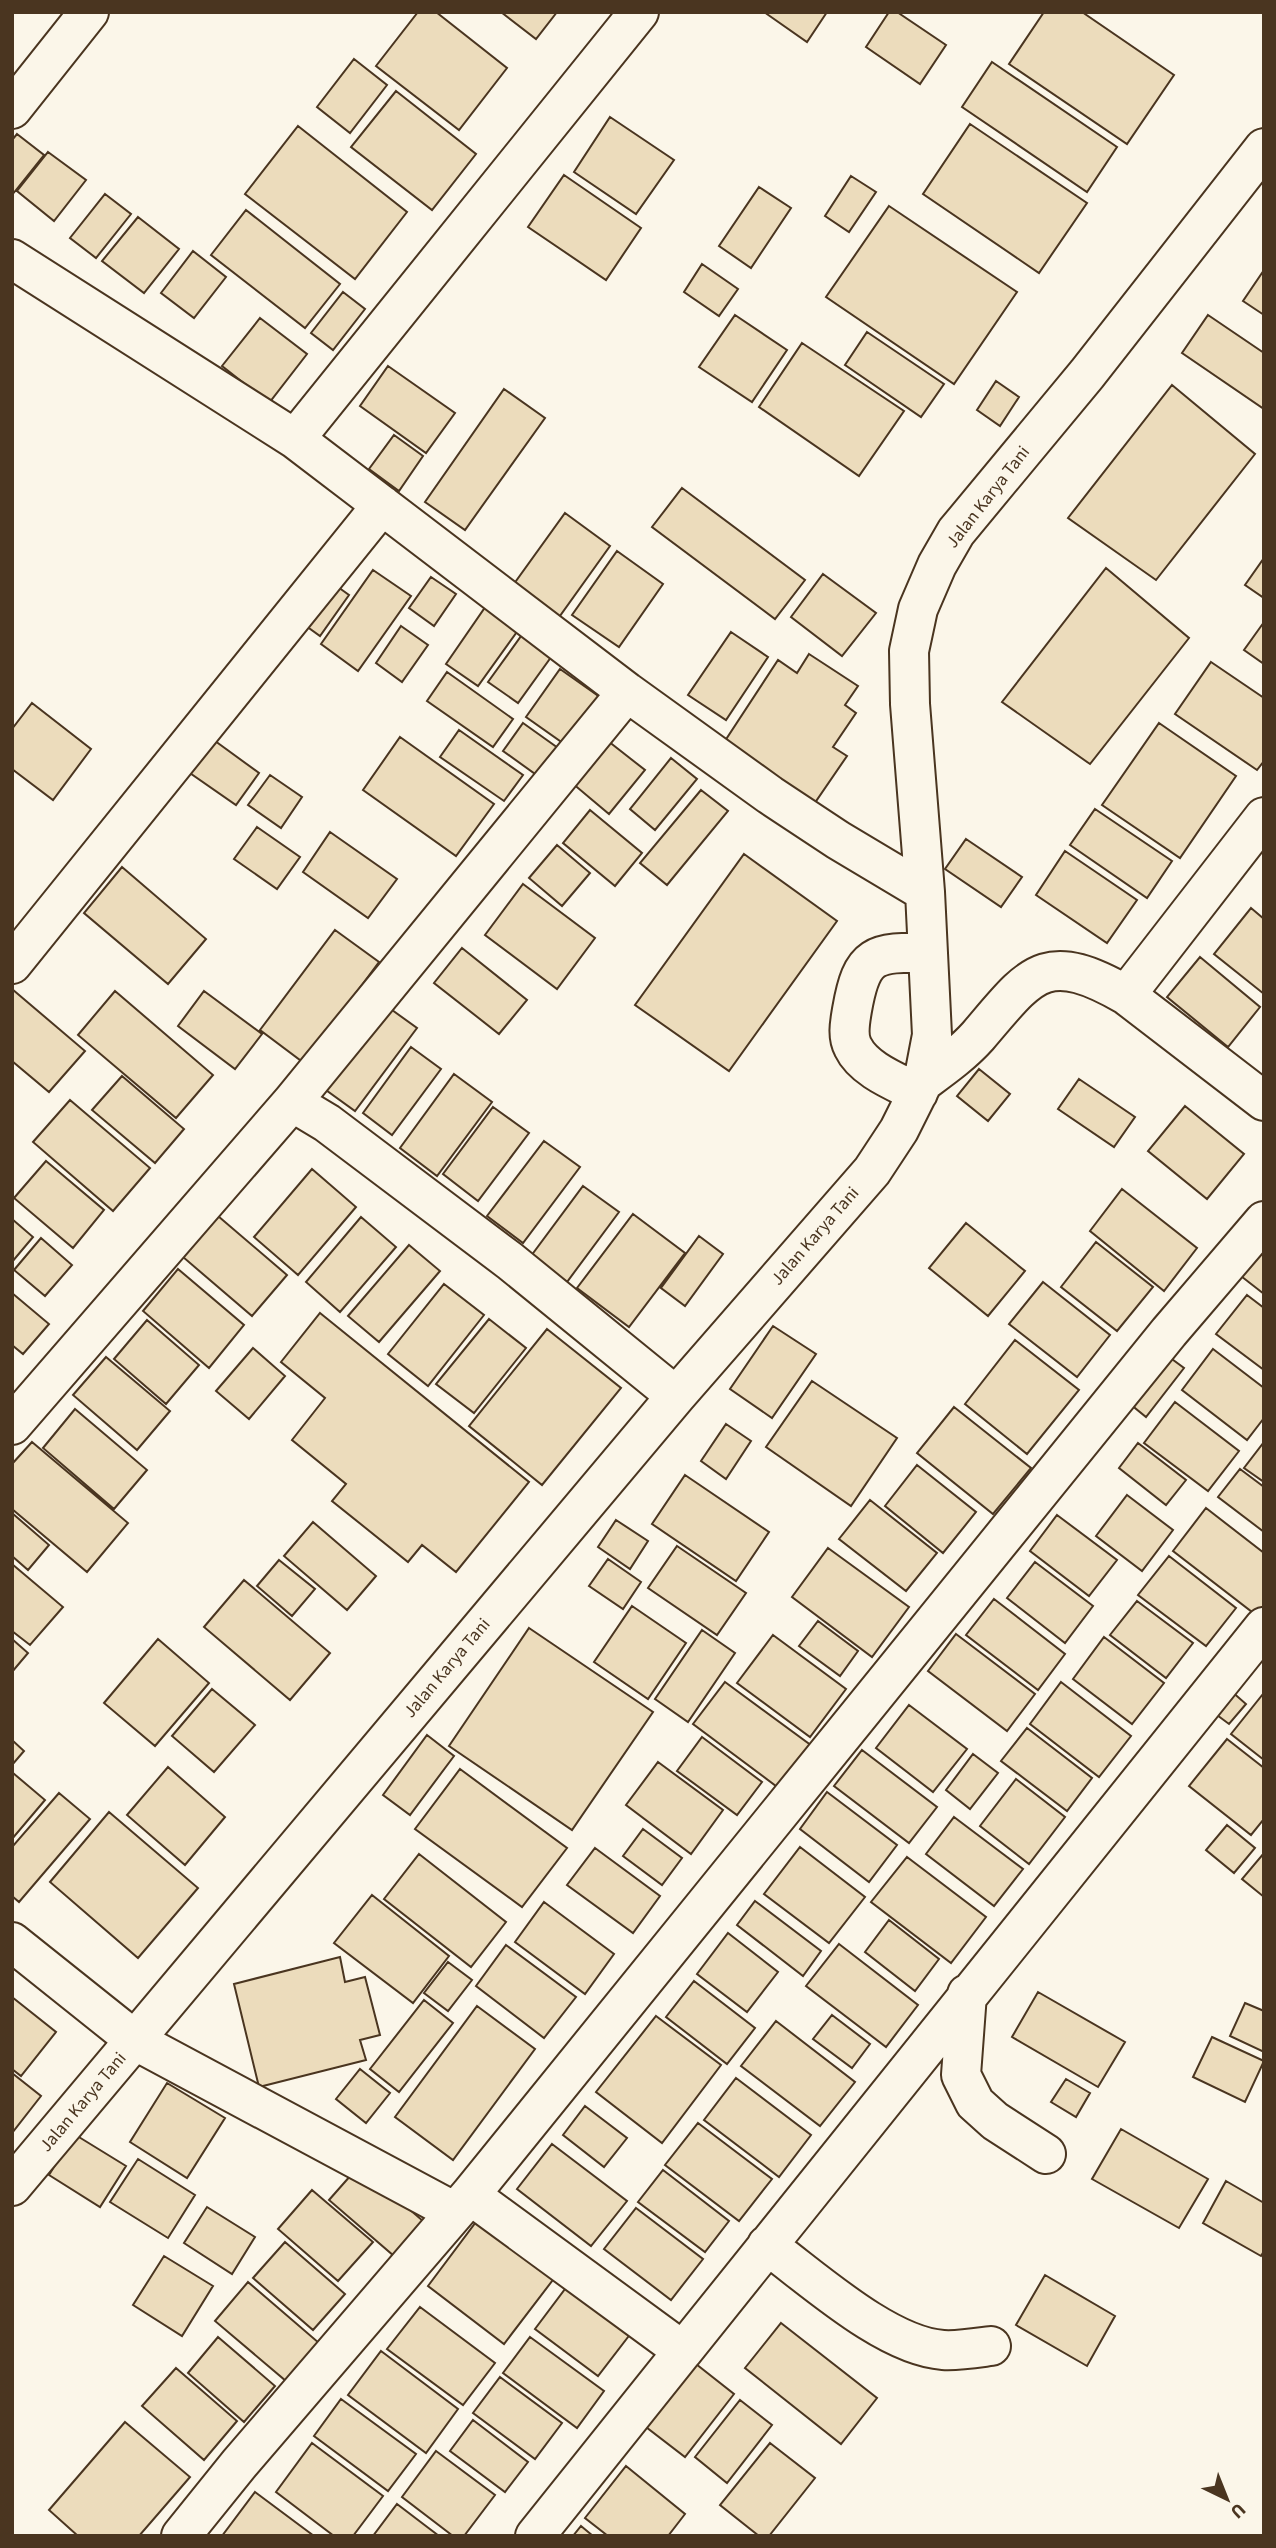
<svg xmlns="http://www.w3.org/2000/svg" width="1276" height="2548" font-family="'Source Sans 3',sans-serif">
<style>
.building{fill:#ecdcbc;stroke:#4a3520;stroke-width:2}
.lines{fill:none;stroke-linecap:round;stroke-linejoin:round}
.minor-casing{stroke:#4a3520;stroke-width:42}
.minor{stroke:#fbf6e9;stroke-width:38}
.labels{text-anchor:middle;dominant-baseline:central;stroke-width:5;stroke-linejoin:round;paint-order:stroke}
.street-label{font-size:18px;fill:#4a3520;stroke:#fbf6e9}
</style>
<rect width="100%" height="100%" fill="#fbf6e9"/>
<path class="building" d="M418,12H436L507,68L459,130L376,66Z
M501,12H557L536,39Z
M764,12H827L807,42Z
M889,12H897L946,45L920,84L866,47Z
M1044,12H1082L1174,75L1127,144L1009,64Z
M354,59L387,85L350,133L317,107Z
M992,62L1117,147L1087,192L962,107Z
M396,91L476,154L432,210L351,147Z
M610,117L674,160L636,214L574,172Z
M970,124L1087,203L1039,273L923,194Z
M298,126L407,212L355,279L245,194Z
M17,134L44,155L12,195V140Z
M48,152L86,180L54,221L17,191Z
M564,175L641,228L606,280L528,227Z
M851,176L876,192L849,232L825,216Z
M759,187L791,208L751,268L719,246Z
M105,194L131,214L96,258L70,238Z
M889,206L1017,292L954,384L826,297Z
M246,210L340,284L305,328L211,255Z
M138,217L179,249L144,293L102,261Z
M193,251L226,277L194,318L161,293Z
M702,264L738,289L719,316L684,292Z
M1264,270V315L1243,301Z
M343,292L365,309L333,350L311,333Z
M735,315L787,350L752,402L699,367Z
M1208,315L1264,353V409L1182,353Z
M260,318L307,354L269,403L222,366Z
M867,332L944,384L921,417L845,365Z
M802,343L904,411L859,476L759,407Z
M388,366L455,413L426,453L360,406Z
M996,381L1019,397L1000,426L977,410Z
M1172,385L1255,454L1156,580L1068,518Z
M504,389L545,418L465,530L425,502Z
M394,435L423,456L399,491L369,469Z
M682,488L805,580L775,619L652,527Z
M565,513L610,546L557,620L511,588Z
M617,551L663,584L619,647L572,615Z
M1264,558V598L1245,585Z
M1106,568L1189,638L1090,764L1002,702Z
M373,570L411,596L358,671L321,644Z
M823,574L876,613L842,656L791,617Z
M431,577L456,594L434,626L409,608Z
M331,582L349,595L320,636L302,623Z
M486,606L519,629L478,686L446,664Z
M1264,622V664L1244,650Z
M401,626L428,645L402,682L376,663Z
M524,632L554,653L518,703L488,682Z
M731,632L768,657L726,720L688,695Z
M809,654L858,686L845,705L856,713L833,747L847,756L812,807L721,747L778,660L797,673Z
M1211,662L1264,698V761L1257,770L1175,714Z
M560,669L604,700L570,748L526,717Z
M447,672L513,719L493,747L427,701Z
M32,703L91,749L53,800L12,769V729Z
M523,723L565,753L545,781L503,751Z
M1159,723L1236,776L1180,858L1102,805Z
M459,730L523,775L504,801L440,757Z
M400,737L494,804L456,856L363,790Z
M211,738L259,773L236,805L187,771Z
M608,741L645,770L609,814L572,783Z
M671,758L697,779L655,830L630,809Z
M270,775L302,797L281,828L248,805Z
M701,790L728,811L667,885L640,863Z
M1095,809L1172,861L1147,898L1070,845Z
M590,810L642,853L615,886L563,843Z
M257,827L300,857L277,889L234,859Z
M330,832L397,879L368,918L303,872Z
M966,839L1022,877L1001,907L945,869Z
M557,845L590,873L562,906L529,878Z
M1065,851L1137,900L1107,943L1036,895Z
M744,854L837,921L729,1071L635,1005Z
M122,867L206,939L168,984L84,913Z
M523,884L595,938L557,989L485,935Z
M1251,908L1264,919V994L1214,954Z
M335,930L379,962L304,1063L260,1030Z
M462,948L527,1000L499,1034L434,983Z
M1200,957L1260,1007L1228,1047L1167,997Z
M12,989L85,1051L49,1092L12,1061Z
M115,991L213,1075L176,1118L78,1035Z
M204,991L262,1034L235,1069L178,1026Z
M381,1002L417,1028L355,1111L319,1085Z
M411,1047L441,1069L392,1135L363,1113Z
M979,1069L1010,1094L988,1121L957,1096Z
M454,1074L492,1102L437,1176L400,1148Z
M122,1076L184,1129L155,1163L92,1110Z
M1079,1079L1135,1117L1114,1147L1058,1109Z
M70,1100L150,1168L113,1211L33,1142Z
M1185,1106L1244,1154L1207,1199L1148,1151Z
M493,1107L529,1133L478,1201L443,1174Z
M544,1141L580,1167L523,1243L487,1216Z
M46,1161L104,1210L73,1248L14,1198Z
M312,1169L356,1207L298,1275L254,1237Z
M583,1186L619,1212L567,1282L531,1256Z
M1122,1189L1197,1248L1164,1291L1090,1231Z
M633,1214L685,1253L629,1327L577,1288Z
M218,1216L287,1275L252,1316L183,1257Z
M361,1217L396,1247L340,1312L306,1282Z
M12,1219L33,1237L12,1262Z
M966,1223L1025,1271L988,1316L929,1268Z
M699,1236L723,1254L685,1306L661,1288Z
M41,1238L72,1265L45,1296L14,1270Z
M1096,1242L1153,1287L1117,1331L1061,1287Z
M409,1245L440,1271L379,1342L348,1316Z
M1264,1247V1294L1237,1273Z
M178,1269L244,1325L209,1368L143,1311Z
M1043,1282L1110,1335L1077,1377L1009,1324Z
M444,1284L484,1315L428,1386L388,1354Z
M12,1293L49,1324L23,1354L12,1345Z
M1247,1295L1264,1308V1370L1216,1334Z
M320,1313L529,1482L456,1572L422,1545L408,1562L332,1501L346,1484L292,1440L325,1398L281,1362Z
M489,1319L526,1348L474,1413L436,1384Z
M147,1320L199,1365L166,1404L114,1359Z
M773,1326L816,1354L772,1418L730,1389Z
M547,1329L621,1388L542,1485L469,1426Z
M1015,1340L1079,1390L1027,1454L965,1404Z
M253,1348L285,1376L249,1419L216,1391Z
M1213,1349L1264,1388V1418L1247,1440L1182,1390Z
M1161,1351L1184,1368L1146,1417L1124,1399Z
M106,1357L170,1411L137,1450L73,1395Z
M812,1381L897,1438L851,1506L766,1447Z
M1175,1402L1239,1451L1208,1491L1144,1443Z
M954,1407L1031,1468L993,1514L917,1453Z
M75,1409L147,1470L114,1509L43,1448Z
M726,1424L751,1441L726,1479L701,1461Z
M32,1442L128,1523L87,1572L12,1509V1464Z
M1264,1442V1482L1244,1468Z
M1138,1443L1186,1480L1166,1505L1119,1468Z
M917,1465L976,1512L943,1553L885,1506Z
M1240,1469L1264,1487V1532L1218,1497Z
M685,1475L769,1532L736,1581L652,1524Z
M1127,1495L1173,1530L1142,1571L1096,1536Z
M870,1500L937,1553L906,1591L839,1539Z
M1206,1508L1264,1553V1605L1256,1615L1173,1551Z
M12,1513L49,1545L28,1570L12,1556Z
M1057,1515L1117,1560L1089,1596L1030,1551Z
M616,1520L648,1541L630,1569L598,1547Z
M313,1522L376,1576L347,1610L284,1556Z
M677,1546L746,1593L717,1635L648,1588Z
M828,1548L909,1607L872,1657L792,1597Z
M1169,1556L1236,1608L1206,1646L1138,1595Z
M608,1559L641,1582L623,1609L589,1586Z
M279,1560L315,1589L292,1616L257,1586Z
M1035,1562L1093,1606L1065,1643L1007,1598Z
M12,1564L63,1607L30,1645L12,1631Z
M244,1580L330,1653L290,1700L204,1627Z
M994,1599L1065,1654L1038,1690L966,1635Z
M1137,1601L1193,1643L1166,1678L1110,1635Z
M632,1606L686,1643L648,1699L594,1662Z
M818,1621L858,1651L840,1676L799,1646Z
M529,1628L653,1712L572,1830L449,1746Z
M702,1630L735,1653L688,1722L655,1699Z
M956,1634L1035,1694L1007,1731L928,1671Z
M773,1635L846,1689L810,1737L737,1683Z
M1104,1637L1164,1683L1132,1724L1073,1679Z
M12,1639L28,1653L12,1672Z
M158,1639L209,1683L155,1746L104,1703Z
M725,1682L812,1746L780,1789L693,1724Z
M1061,1682L1131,1736L1099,1777L1030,1724Z
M212,1689L255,1725L214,1772L172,1736Z
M1230,1690L1246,1704L1229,1724L1213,1712Z
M1263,1694H1264V1760L1231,1734Z
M909,1705L967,1749L933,1792L876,1748Z
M1027,1728L1092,1778L1067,1811L1001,1761Z
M427,1735L454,1756L410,1815L383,1795Z
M702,1737L762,1782L737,1815L677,1771Z
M1227,1739L1264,1768V1819L1251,1835L1189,1786Z
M12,1740L24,1751L12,1765Z
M862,1750L937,1807L909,1843L834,1786Z
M973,1754L998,1773L970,1809L946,1790Z
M658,1762L723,1810L691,1854L626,1805Z
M168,1767L225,1817L185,1865L127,1815Z
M460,1769L567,1848L522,1907L415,1829Z
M13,1773L45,1800L12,1839V1773Z
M1016,1779L1065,1817L1029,1864L980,1826Z
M827,1792L897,1845L869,1882L800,1829Z
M59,1793L90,1819L19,1902L12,1896V1847Z
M109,1812L198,1888L138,1958L50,1882Z
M954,1817L1023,1869L994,1906L926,1854Z
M1227,1825L1255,1848L1234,1873L1206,1850Z
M643,1829L682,1858L662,1885L623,1856Z
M800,1847L865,1897L829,1943L764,1894Z
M595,1848L660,1896L633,1933L567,1885Z
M1264,1853V1897L1242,1879Z
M419,1854L506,1922L471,1967L384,1899Z
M907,1857L986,1917L951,1963L871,1902Z
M372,1895L449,1956L413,2003L334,1943Z
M755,1901L821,1951L803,1976L737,1925Z
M544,1902L614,1954L585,1994L515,1942Z
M889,1920L939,1959L915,1991L865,1952Z
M728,1933L778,1972L747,2012L697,1974Z
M839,1944L918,2005L886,2047L806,1986Z
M506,1945L576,1997L544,2038L476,1986Z
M340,1957L345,1982L365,1977L380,2035L360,2040L366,2060L259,2087L234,1984Z
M448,1962L472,1980L448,2011L424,1993Z
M694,1981L755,2028L727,2064L666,2017Z
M1038,1992L1125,2042L1098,2087L1012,2037Z
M12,1997L56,2032L21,2076L12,2069Z
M424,2000L453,2023L399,2092L370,2069Z
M1245,2003L1264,2011V2052L1230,2036Z
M477,2006L535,2049L453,2160L395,2117Z
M832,2015L870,2044L852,2068L813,2039Z
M656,2016L721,2065L662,2143L596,2092Z
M776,2021L855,2082L820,2126L741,2066Z
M1212,2037L1264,2061L1245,2102L1193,2077Z
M360,2069L390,2093L366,2123L336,2099Z
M12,2073L41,2096L12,2133Z
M736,2078L811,2135L779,2177L704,2120Z
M1066,2079L1090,2093L1076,2117L1051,2102Z
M167,2083L225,2118L187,2178L130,2142Z
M585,2106L627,2138L604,2167L563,2135Z
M698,2123L772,2179L739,2221L665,2165Z
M1121,2129L1208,2179L1179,2228L1092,2179Z
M74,2134L126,2166L100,2207L49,2175Z
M552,2144L627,2201L591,2246L517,2189Z
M138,2159L195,2195L168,2238L110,2202Z
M359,2166L423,2221L394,2256L329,2200Z
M663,2170L729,2221L705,2252L638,2202Z
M1226,2181L1264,2203V2251L1261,2256L1203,2223Z
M312,2190L373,2242L338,2281L278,2229Z
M207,2207L255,2237L232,2274L184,2243Z
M636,2208L703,2259L671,2300L604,2249Z
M485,2210L562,2268L504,2344L428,2286Z
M285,2242L345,2294L313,2330L253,2278Z
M164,2256L213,2286L182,2336L133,2305Z
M1045,2275L1115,2316L1087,2366L1016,2325Z
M574,2277L638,2324L598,2376L535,2329Z
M248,2282L319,2343L286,2381L215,2321Z
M420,2307L495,2363L463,2405L387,2349Z
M781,2323L877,2398L841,2444L745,2368Z
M218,2337L275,2386L244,2422L188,2373Z
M530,2337L604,2391L577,2428L503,2373Z
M381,2351L458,2409L426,2453L348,2395Z
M696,2364L734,2394L685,2457L646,2427Z
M176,2368L237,2421L204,2460L142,2406Z
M500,2377L562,2423L535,2459L473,2413Z
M341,2399L416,2454L388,2491L314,2436Z
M740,2400L772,2425L727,2483L695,2457Z
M473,2420L528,2462L505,2492L450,2451Z
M125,2422L190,2477L139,2536H78L49,2510Z
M312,2443L383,2496L353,2536H334L276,2492Z
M770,2443L815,2478L769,2536H759L720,2505Z
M436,2451L495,2495L464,2536H453L402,2497Z
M626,2466L685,2514L668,2536H608L585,2518Z
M255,2492L314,2536H222Z
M397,2504L439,2536H373Z
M581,2526L593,2536H573Z"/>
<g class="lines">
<defs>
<path id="minor" d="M12,109L89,12
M12,259L295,439L627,692L770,795L838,840L925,892
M295,439L639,12
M12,964L382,505
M1126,995L1264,1101
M923,1082C942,1068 962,1054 978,1036C1031,974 1044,948 1126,995L1264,817
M918,1093C897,1082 864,1070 853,1047C847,1036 850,1022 852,1010C862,953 874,952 928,953
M292,1102L627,692
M12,1425L292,1102L327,1123L510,1261L676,1396
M12,1942L136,2041L455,2212
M967,1994L961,2075L975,2103L995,2121L1046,2154
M12,2186L676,1396L872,1171L899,1130L923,1082L932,1035L925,892L910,704L909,651L918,609L937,565L956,532L1087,374L1264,148
M470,2195L683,2351L535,2536
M767,2245C812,2278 886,2346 943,2350C958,2351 976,2348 991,2346
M683,2351L1264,1627
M181,2536L239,2464L470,2195L1169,1332L1264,1221"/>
</defs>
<use href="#minor" class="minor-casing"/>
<use href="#minor" class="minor"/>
</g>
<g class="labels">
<g class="street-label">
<text transform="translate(988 497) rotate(-52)">Jalan Karya Tani</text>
<text transform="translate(815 1236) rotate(-49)">Jalan Karya Tani</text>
<text transform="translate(447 1668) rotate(-50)">Jalan Karya Tani</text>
<text transform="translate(83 2102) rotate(-50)">Jalan Karya Tani</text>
</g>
</g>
<rect width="1276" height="2548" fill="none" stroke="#4a3520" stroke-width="28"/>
<g transform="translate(1227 2499) rotate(137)" stroke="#fbf6e9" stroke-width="5" paint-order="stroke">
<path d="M0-5L12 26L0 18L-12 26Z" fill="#4a3520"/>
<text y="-10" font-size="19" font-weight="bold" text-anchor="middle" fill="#4a3520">U</text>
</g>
</svg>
